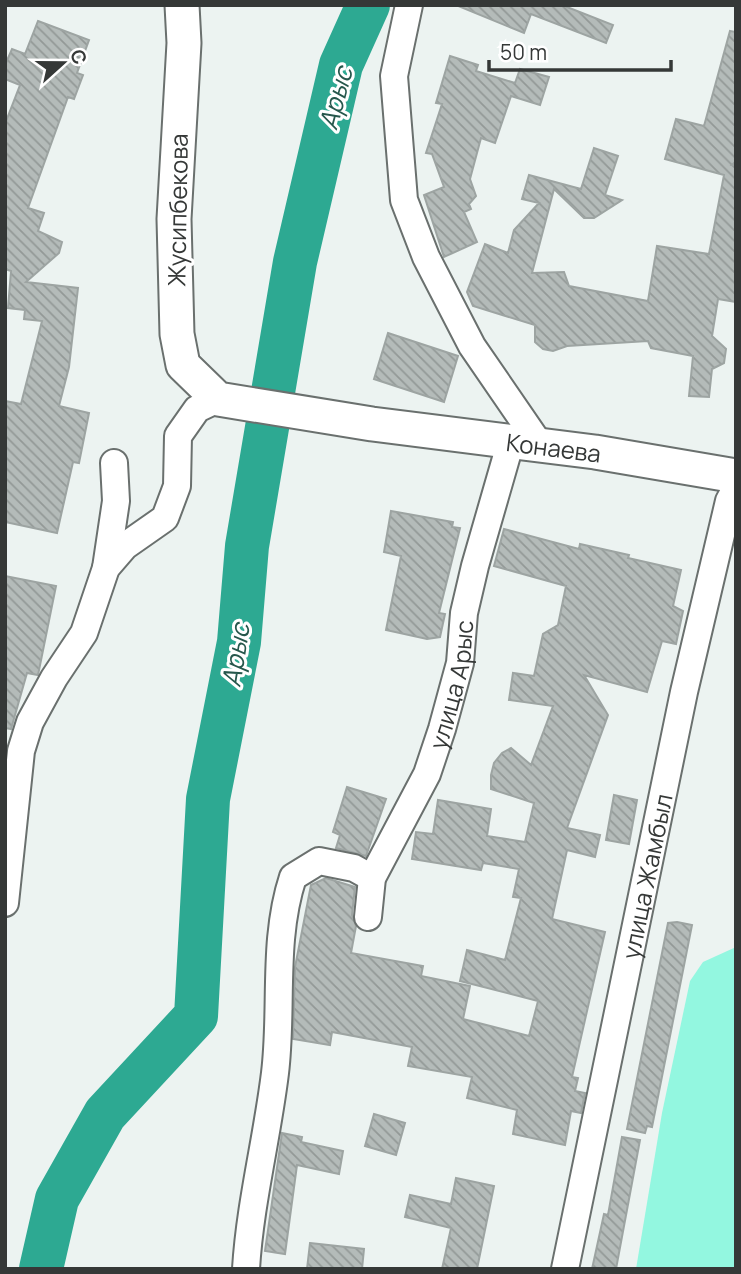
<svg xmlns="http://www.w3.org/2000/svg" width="741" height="1274" font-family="Manrope,sans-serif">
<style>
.pitch{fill:#93f7e0}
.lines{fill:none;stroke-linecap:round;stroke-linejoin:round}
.river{stroke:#2da992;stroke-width:44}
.building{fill:url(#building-back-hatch);stroke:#9da4a2;stroke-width:2}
.minor-casing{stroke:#6a706e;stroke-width:30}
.tertiary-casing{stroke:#6a706e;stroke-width:37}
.minor{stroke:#fff;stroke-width:26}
.tertiary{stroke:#fff;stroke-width:33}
.labels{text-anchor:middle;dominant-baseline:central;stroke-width:6;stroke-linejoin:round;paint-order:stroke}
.street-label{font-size:24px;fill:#353837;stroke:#fff}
.water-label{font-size:26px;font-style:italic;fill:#26574c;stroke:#fff}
</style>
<defs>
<pattern id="building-back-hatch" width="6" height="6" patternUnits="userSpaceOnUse" patternTransform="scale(1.75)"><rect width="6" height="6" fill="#b4bbb9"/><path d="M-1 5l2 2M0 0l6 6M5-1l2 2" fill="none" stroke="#939997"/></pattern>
</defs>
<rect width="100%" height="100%" fill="#ecf3f1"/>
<path class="pitch" d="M736,947V1269H636L662,1113L690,981L703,962Z"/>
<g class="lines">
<path class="river" d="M41,1269L57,1199L105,1114L196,1016L208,799L239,642L247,546L295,262L341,65L368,5"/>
</g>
<path class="building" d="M456,5H562L613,25L606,43L531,14L524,33Z
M38,21L89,40L77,73L83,75L74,99L68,97L28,208L44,213L38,231L62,242L59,253L26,282L78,288L69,367L59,406L89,413L79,463L73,462L57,533L5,522V401L21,404L42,321L24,319L25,310L8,308L11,271L5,269V124L20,85L5,79V65L12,49L25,54Z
M730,31L736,32V161L732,165H736V302L718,299L712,336L726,349L724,363L712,369L709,397L689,396L693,356L651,348L648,341L567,346L553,351L543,349L535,342V325L473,306L467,292L485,244L508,253L514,230L539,203L522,199L529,175L581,189L594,148L618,156L605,195L622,200L594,218H584L554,189L532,273L564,272L569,286L648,301L657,246L709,254L724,175L665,159L676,119L704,126Z
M450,56L478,65L476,71L515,83L520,69L549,77L540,105L511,96L495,143L481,138L470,179L476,196L469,204L471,209L464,212L477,242L444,257L424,195L444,187L432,154L426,153L442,104L436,103Z
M388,333L458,356L444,402L374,379Z
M391,511L453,522L452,527L460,528L439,613L445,614L440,637L427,639L386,630L401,556L384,552Z
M504,529L579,549L580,544L629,555L628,558L681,570L673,606L683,611L676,644L662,641L647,692L584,675L608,715L567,828L600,835L595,857L567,850L552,919L605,932L572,1077L578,1078L575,1091L585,1093L581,1113L571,1111L565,1145L513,1134L517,1110L467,1098L472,1077L408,1066L412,1047L332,1032L330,1045L293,1039L295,967L311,885L326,878L355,887L352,915L356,926L351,953L423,966L421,976L470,986L463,1019L529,1036L538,1001L460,981L467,950L505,960L521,898L513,897L519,869L483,863L481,870L412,859L416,832L433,834L438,800L491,809L487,836L525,842L534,803L491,789V775L494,763L502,753L511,748L531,765L553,706L509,700L513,673L534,676L543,634L558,625L566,586L494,566Z
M5,576L56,586L38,675L27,673L11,729L5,728Z
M347,787L386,799L366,856L336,848L340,835L333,832Z
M614,795L637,800L629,844L606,840Z
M677,922L692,925L652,1127L647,1126L645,1133L627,1129L668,923Z
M374,1114L405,1123L396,1155L365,1146Z
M282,1133L302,1137L301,1142L343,1151L339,1174L297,1165L285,1254L265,1251Z
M622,1137L640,1140L616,1269H592L604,1214L608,1215Z
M456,1178L494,1186L477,1269H442L451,1228L405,1217L410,1195L451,1204Z
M310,1243L364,1249L362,1269H307Z"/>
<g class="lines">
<defs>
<g id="minor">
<path d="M409,5L394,76L404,200L426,257L472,346L540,445"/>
<path d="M106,568L116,501L114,463"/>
<path d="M5,903L21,751L30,722L54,678L84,633L106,568L125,546L165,518L177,486L178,436L197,409L218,399"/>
<path id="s1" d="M368,917L372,878L427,774L442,729L460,663L464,613L475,566L511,441"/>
<path d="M246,1269C250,1203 267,1139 275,1073C283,1008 272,941 293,877L319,861L354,868L372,878"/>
<path id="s2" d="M565,1269L684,692L729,501L736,488"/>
</g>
<g id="tertiary">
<path id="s3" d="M182,5L184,43L174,219L177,334L183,365L218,399L372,424L595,452L736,476"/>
</g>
</defs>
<use href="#minor" class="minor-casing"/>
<use href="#tertiary" class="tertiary-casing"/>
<use href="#minor" class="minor"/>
<use href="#tertiary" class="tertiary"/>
</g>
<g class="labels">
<g class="street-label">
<text transform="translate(177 210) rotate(-89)">Жусипбекова</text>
<text stroke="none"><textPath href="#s3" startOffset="749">Конаева</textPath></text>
<text stroke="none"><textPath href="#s1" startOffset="250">улица Арыс</textPath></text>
<text stroke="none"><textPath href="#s2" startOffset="401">улица Жамбыл</textPath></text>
</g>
<g class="water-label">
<text transform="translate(335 98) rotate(-75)">Арыс</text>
<text transform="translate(235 655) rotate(-81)">Арыс</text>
</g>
</g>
<rect width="741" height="1274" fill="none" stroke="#353837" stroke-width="14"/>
<g transform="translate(63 63) rotate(69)" stroke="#ffffff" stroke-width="5" paint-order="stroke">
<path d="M0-5L12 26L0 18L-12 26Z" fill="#353837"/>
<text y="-10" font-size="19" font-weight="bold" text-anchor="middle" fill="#353837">С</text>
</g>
<path d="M489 60v10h182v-10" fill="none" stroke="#353837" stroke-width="3.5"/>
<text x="500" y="60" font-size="21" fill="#353837" stroke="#ffffff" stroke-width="5" paint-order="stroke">50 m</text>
</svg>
